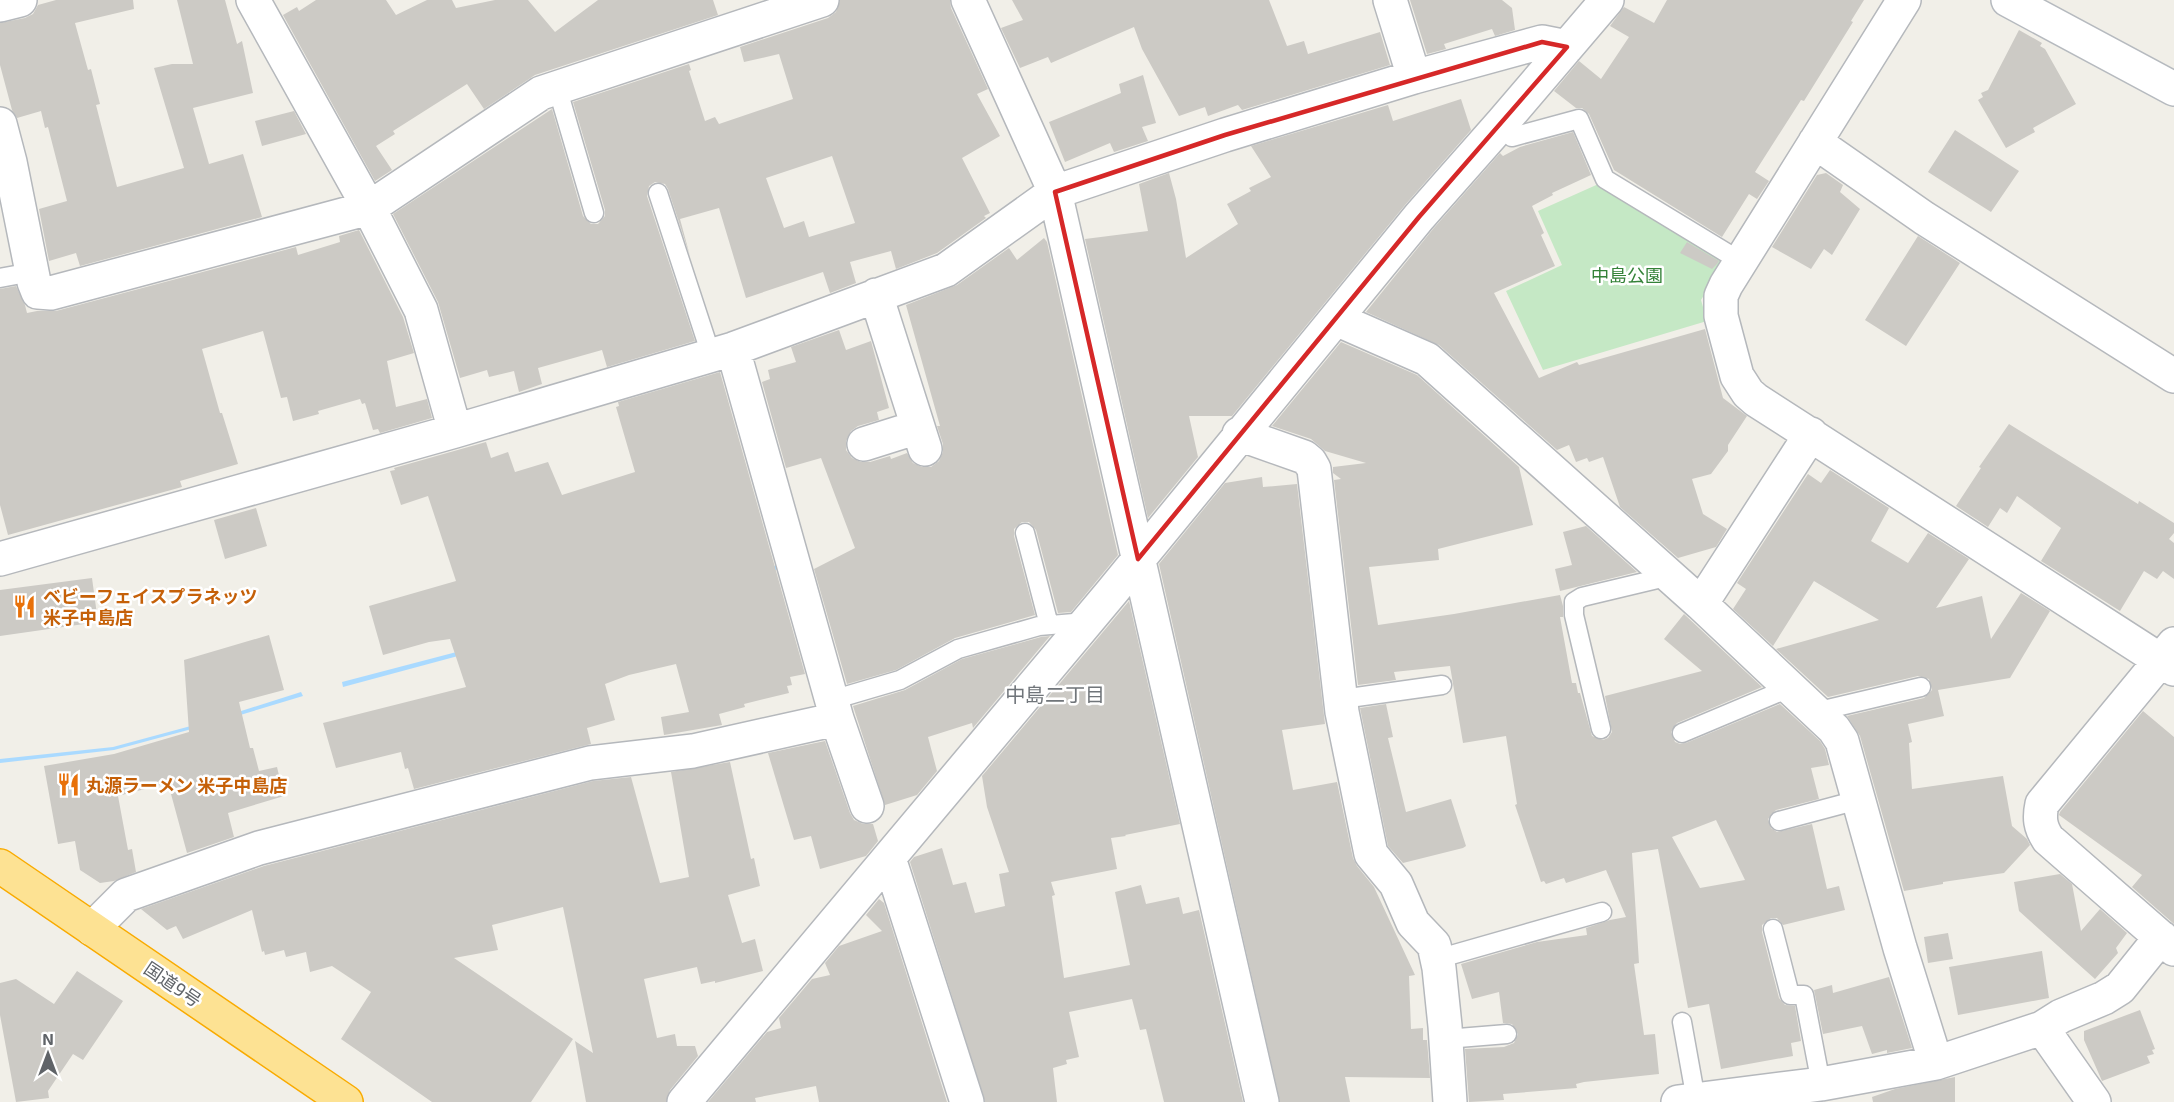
<svg xmlns="http://www.w3.org/2000/svg" width="2174" height="1102" font-family="'Exo 2','Noto Sans JP',sans-serif">
<style>
.green{fill:#c5e8c5}
.water{fill:#aadaff}
.building{fill:#cccac5;fill-rule:evenodd}
.lines{fill:none;stroke-linecap:round;stroke-linejoin:round}
.lane-casing{stroke:#b5b8bc;stroke-width:21}
.street-casing{stroke:#b5b8bc;stroke-width:36}
.secondary-casing{stroke:#b6babf;stroke-width:36}
.highway-casing{stroke:#f9ab00;stroke-width:36}
.lane{stroke:#fff;stroke-width:18}
.street{stroke:#fff;stroke-width:33}
.secondary{stroke:#fff;stroke-width:33}
.highway{stroke:#fde293;stroke-width:33}
.marked{fill:none;stroke:#d62828;stroke-width:4.5;stroke-linejoin:round}
.labels{text-anchor:middle;dominant-baseline:central;stroke-width:5;stroke-linejoin:round;paint-order:stroke}
.park-label{font-size:18px;fill:#348238;stroke:#fff}
.food-label{font-size:18px;font-weight:bold;fill:#c56008;stroke:#fff;text-anchor:start}
.street-label{font-size:18px;fill:#5f6368;stroke:#fff}
.neighbourhood-label{font-size:20px;fill:#70757a;stroke:#fff}
</style>
<rect width="100%" height="100%" fill="#f1efe8"/>
<path class="green" d="M1603,182L1726,260L1701,300L1707,321L1543,370L1506,291L1562,265L1538,211Z"/>
<path class="water" d="M781,564L782,568C636,609 489,647 343,687L342,682L666,597Z
M301,692L303,696L214,723L114,750L0,763V759L113,747L213,720Z"/>
<path class="building" d="M56,0H133L134,9L75,23L88,70L91,69L100,104L96,105L117,187L184,168L154,68L172,64H193L177,0H225L237,44L242,41L253,93L193,108L209,164L243,154L262,217L80,266L76,253L49,261L39,209L67,201L48,127L45,128L41,111L17,118L12,110L0,65V23L25,18L33,14L38,5Z
M316,0H386L396,15L427,0H452L456,8L495,0H528L555,32L598,0H713L718,15L535,75L484,109L467,84L393,131L395,134L376,146L392,170L375,181L283,15L297,7L299,11Z
M840,0H950L951,8L988,89L977,94L1000,136L962,158L990,213L984,216L986,218L937,253L896,269L891,251L850,262L856,283L830,293L823,272L746,298L719,208L680,219L690,256L668,189L665,184L655,182L649,186L647,196L695,341L607,367L602,350L538,368L542,384L519,392L514,371L489,377L487,370L460,378L438,302L393,214L552,109L583,216L591,224H598L605,216V210L573,102L689,64L691,70L689,71L705,121L715,117L719,124L793,99L779,54L744,62L740,47L828,18L836,12ZM832,156L855,223L809,237L804,221L784,228L766,178Z
M1012,0H1269L1287,46L1304,41L1308,54L1380,32L1390,65L1242,110L1238,105L1208,116L1205,107L1179,116L1142,49L1134,27L1051,63L1048,57L1020,68L1001,28L1023,20Z
M1410,0H1502L1512,8L1515,30L1495,36L1492,29L1444,44L1446,49L1427,54Z
M1667,0H1864L1851,21L1853,22L1804,101L1801,100L1755,172L1769,181L1757,199L1749,194L1722,237L1614,170L1589,114L1582,108H1576L1554,91L1579,61L1601,79L1629,37L1610,26L1624,7L1654,23Z
M2019,30L2042,43L2040,46L2045,49L2076,104L2033,128L2035,132L2006,148L1978,100L1983,97L1981,93L1988,90Z
M1143,75L1156,123L1142,127L1148,141L1114,152L1110,143L1065,162L1049,122L1121,93L1119,84Z
M1461,99L1471,130L1405,205L1232,416H1189L1198,457L1148,518L1085,239L1148,231L1139,184L1169,173L1176,199L1186,258L1238,224L1227,204L1251,191L1249,188L1271,177L1251,146L1388,105L1393,121Z
M294,111L306,134L262,146L255,121Z
M1955,130L2019,171L1991,212L1928,172Z
M1573,132L1591,175L1552,193L1553,195L1532,206L1544,233L1541,235L1555,266L1494,293L1539,378L1577,362L1579,365L1705,329L1723,398L1747,416L1728,445V451L1711,474L1692,479L1703,514L1727,529L1716,547L1678,558L1620,507L1603,457L1589,462L1587,458L1576,462L1569,445L1557,450L1439,345L1366,312L1433,229L1500,153L1503,156L1520,147Z
M1826,173L1843,185L1840,192L1860,209L1832,255L1824,249L1811,269L1772,247L1817,175Z
M359,230L403,317L414,353L387,361L396,407L427,399L432,418L380,433L378,429L373,430L365,403L362,404L360,399L318,411L319,414L293,421L287,397L281,398L263,331L202,349L220,413H222L238,464L180,481L182,487L8,535L0,505V289L16,286L25,305L27,313L37,311H56L296,247L298,255L340,242L339,236Z
M1918,236L1960,263L1906,346L1865,320Z
M1044,238L1047,242L1118,555L1071,612L1058,613L1036,530L1029,522H1022L1014,529V536L1035,615L955,638L896,670L847,684L814,569L855,548L821,458L786,468L762,382L770,379L768,370L796,362L791,347L839,330L846,350L871,341L889,408L877,412L879,420L858,426L851,431L846,441V450L852,458L861,462H870L890,456L891,459L907,453L913,463L922,467H931L939,461L943,452V444L937,426H940L906,305L957,285L1009,248L1017,260Z
M1687,242L1719,261L1717,264L1712,269L1680,253Z
M1341,342L1417,375L1519,467L1533,525L1438,549L1439,560L1369,567L1378,625L1454,614L1560,595L1563,606V617H1560L1572,683H1576L1578,693H1580L1592,736L1603,740L1608,738L1612,732L1605,696L1702,671L1664,639L1684,614L1762,687L1677,723L1671,732L1675,742L1680,744L1686,743L1780,704L1820,741L1825,749L1829,765L1811,768L1819,799L1776,810L1768,819L1771,828L1777,832L1812,824L1827,889L1839,886L1845,910L1783,925L1777,918H1771L1762,925V932L1779,998L1785,1005L1795,1006L1801,1041L1791,1043L1793,1056L1721,1069L1709,1004L1688,1008L1658,849L1632,853L1639,963L1634,964L1644,1035L1655,1034L1659,1074L1584,1082L1576,1084L1577,1088L1503,1094L1504,1100L1469,1102L1465,1049L1504,1047L1514,1043L1518,1034L1512,1024L1503,1023L1499,992L1472,999L1461,964L1537,942L1587,935L1586,928L1610,920L1626,917L1606,870L1566,883L1564,878L1546,884L1544,881L1541,882L1515,805L1517,804L1506,736L1463,743L1450,666L1394,672L1396,680L1358,685L1334,480L1341,479L1333,473V467L1366,463L1325,451L1311,439L1272,426ZM1716,820L1745,880L1700,888L1672,837Z
M720,372L805,674L790,677L792,685L787,686L789,693L744,704L745,707L719,714L722,725L664,735L661,717L689,712L676,664L629,675L605,684L615,720L587,728L591,744L414,789L408,768L405,769L401,752L336,768L323,723L466,687L450,639L429,642L383,655L369,606L456,581L428,496L401,505L390,471L395,470L394,468L486,442L491,458L508,452L515,472L548,462L562,495L635,472L616,407L619,406L618,402Z
M2009,424L2138,504L2139,501L2174,523V533L2169,539L2174,543V579L2163,571L2157,579L2144,571L2120,611L2041,561L2061,528L2017,496L2007,513L2000,508L1988,527L1956,506L1981,468L1979,467Z
M1830,470L1889,508L1871,541L1908,563L1928,533L1969,559L1936,608L1982,596L1991,639L2021,593L2050,611L2010,678L1938,690L1944,716L1908,724L1912,742L1909,743L1912,789L2003,776L2012,826L2027,839L2030,845L2004,873L1943,882V884L1904,891L1860,736L1847,716L1924,698L1932,690L1929,679L1918,676L1828,697L1776,649L1879,620L1814,581L1773,646L1733,609L1746,589L1737,583L1808,474L1821,483Z
M1262,477L1263,487L1297,484L1325,724L1282,730L1293,790L1337,782L1353,858L1357,866L1374,887L1415,975L1409,976L1411,1029L1423,1028V1040H1427L1430,1078L1345,1077L1350,1102H1280L1159,564L1225,483Z
M256,508L267,546L225,559L214,520Z
M1586,526L1637,572L1560,591L1555,569L1572,565L1563,532Z
M92,578L98,622L0,636V590Z
M1129,601L1180,824L1125,835L1126,836L1111,838L1117,869L1051,882L1055,895L1052,896L1064,978L1130,965L1115,892L1141,885L1146,904L1179,897L1183,914L1199,910L1243,1102H1164L1146,1029L1140,1030L1132,999L1069,1012L1079,1057L1066,1060L1067,1064L1053,1068L1057,1102H985L910,862L914,857L942,848L953,885L966,882L975,913L1005,906L999,874L1009,872L987,807L982,776Z
M269,635L284,690L239,702L250,748H253L259,771L277,767L284,796L228,813L234,837L187,853L168,783L118,796L128,850L132,849L136,872L114,881L100,883L80,870L75,841L58,844L44,766L114,754L189,732L184,660Z
M1050,636L973,728L972,723L928,737L937,771L917,795L885,805L853,706L905,690L962,659L1041,637Z
M1386,704L1393,737L1388,738L1406,812L1451,799L1466,846L1463,848L1403,863L1388,846L1360,708Z
M2143,711L2174,737V924L2132,887L2142,875L2059,815L2060,812Z
M825,741L850,813L854,820L863,824H873L878,841L866,856L820,869L811,836L794,840L768,753Z
M730,762L751,859L754,858L760,886L728,895L742,943L755,939L763,971L715,983V981L701,984L697,967L644,979L657,1038L675,1034L677,1046H695L698,1056L670,1090L666,1102H586L575,1041L593,1053L563,907L492,925L498,950L454,958L573,1039L531,1102H432L341,1039L371,992L332,966L310,972L306,952L286,957L284,950L265,955L264,951L262,952L252,910L183,939L176,926L167,930L141,909L264,866L593,781L631,777L660,883L689,877L671,772Z
M2060,874L2072,884L2081,931L2100,909L2127,933L2116,948L2118,953L2095,979L2019,911L2014,882Z
M879,899L884,903L947,1102H819L816,1086L755,1098L756,1102H708L767,1032L781,1028L779,1018L812,979L830,975L825,963L839,946L882,931L866,915Z
M1948,933L1953,959L1928,963L1924,937Z
M2042,951L2049,998L1958,1015L1949,967Z
M77,971L123,1001L83,1060L73,1054L48,1091L49,1098L16,1102L0,1015V983L16,979L54,1004Z
M1889,977L1912,1048L1887,1053V1050L1872,1054L1862,1026L1823,1034L1814,990L1832,985L1833,993Z
M2140,1010L2155,1049L2152,1050L2154,1054L2147,1056L2150,1063L2102,1081L2084,1040V1031Z
M1955,1077V1102H1873L1872,1097L1895,1089Z"/>
<g class="lines">
<defs>
<path id="lane" d="M557,87L594,213
M1502,123L1512,137L1579,119L1605,179L1740,261
M658,193L711,355
M0,278L32,272
M1025,533L1049,625
M1342,699L1442,685
M832,700L900,680L958,649L1039,626L1086,622
M1815,712L1921,687
M1601,729L1574,615V602L1582,597L1670,576
M1682,733L1789,688
M1779,821L1858,800
M1773,929L1790,995H1804L1821,1084
M1437,959L1602,912
M1682,1022L1696,1100
M1446,1039L1507,1034"/>
<path id="street" d="M253,0L369,208L421,310L455,431
M968,0L1055,192L1262,1102
M1390,0L1414,77
M1904,0L1726,285L1721,296V316L1737,376L1748,393L1756,400L2174,669
M0,5L20,0
M0,124L10,162L34,282L38,292L51,293L369,208L541,93L822,0
M1815,142L1924,218L2174,376
M876,295L925,449
M1336,319L1427,359L1701,604L1834,729L1842,741L1900,948L1936,1063
M733,349L837,719L867,806
M1239,434L1304,457L1310,462L1314,469L1342,712L1371,854L1396,884L1413,923L1434,945L1439,968L1445,1026L1450,1102
M864,444L918,427
M0,559L455,431L733,349L946,270L1055,192L1225,135L1414,77L1542,42L1567,47
M1701,604L1811,434
M2174,644L2042,804C2039,818 2040,827 2048,839L2174,949
M889,858L967,1102
M92,929L126,895L259,848L590,763L693,751L837,719
M2042,1028L2094,1102
M684,1102L1111,593L1419,217L1502,123L1607,0
M1678,1102L1821,1084L1936,1063L2042,1028L2061,1016L2104,998L2120,988L2161,937"/>
<path id="secondary" d="M2008,0L2174,89"/>
<path id="highway" d="M0,866L346,1102"/>
</defs>
<use href="#lane" class="lane-casing"/>
<use href="#street" class="street-casing"/>
<use href="#secondary" class="secondary-casing"/>
<use href="#highway" class="highway-casing"/>
<use href="#lane" class="lane"/>
<use href="#street" class="street"/>
<use href="#secondary" class="secondary"/>
<use href="#highway" class="highway"/>
</g>
<path class="marked" d="M1542,42L1567,47L1419,217L1138,559L1055,192L1225,135Z"/>
<defs>
<symbol id="restaurant-bare" viewBox="-9 -9 18 18"><path d="M-5-6h1v4h1v-4h1v4h1v-4h1v5L-1.5 .5V6h-2V.5L-5-1ZM5-6V6H3V1.5H1.5Q1.5-4 5-6Z" fill="#e8710a" stroke="#fff" stroke-width="2.5" paint-order="stroke"/></symbol>
</defs>
<g fill-rule="evenodd">
<use href="#restaurant-bare" x="8" y="590" width="33" height="33"/>
<use href="#restaurant-bare" x="52" y="768" width="33" height="33"/>
</g>
<g class="labels">
<g class="park-label">
<text x="1627" y="275">中島公園</text>
</g>
<g class="food-label">
<text x="43" y="596">ベビーフェイスプラネッツ<tspan x="43" dy="21">米子中島店</tspan></text>
<text x="86" y="785">丸源ラーメン 米子中島店</text>
</g>
<g class="street-label">
<text transform="translate(173 984) rotate(34)">国道9号</text>
</g>
<g class="neighbourhood-label">
<text x="1055" y="694">中島二丁目</text>
</g>
</g>
<g transform="translate(48 1054)" stroke="#ffffff" stroke-width="4.5" paint-order="stroke">
<path d="M0-4.5L10 22L0 15L-10 22Z" fill="#5f6368"/>
<text y="-9" font-size="16" font-weight="bold" text-anchor="middle" fill="#5f6368">N</text>
</g>
</svg>
